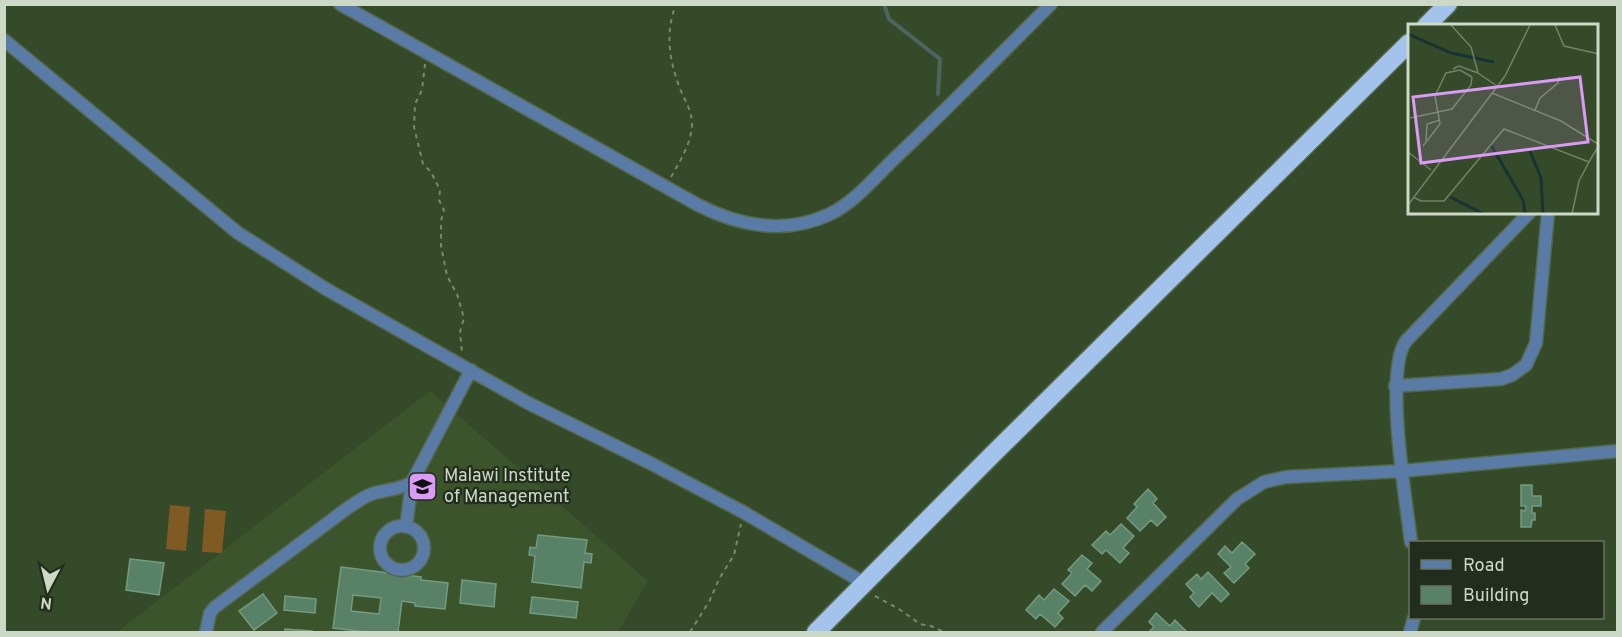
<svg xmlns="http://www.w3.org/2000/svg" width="1622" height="637" font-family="Overpass,sans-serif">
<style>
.built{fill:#3b542c}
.green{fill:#7f5a22}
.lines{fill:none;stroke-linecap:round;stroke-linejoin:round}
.stream{stroke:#4d655f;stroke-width:4}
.building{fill:#598167;stroke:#729b7f;stroke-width:1.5;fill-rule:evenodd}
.minor-casing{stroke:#536748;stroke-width:15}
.highway-casing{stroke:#536748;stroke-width:21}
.path{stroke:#77896d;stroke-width:2;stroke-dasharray:4.5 4.5;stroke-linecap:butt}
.minor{stroke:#597ba5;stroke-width:12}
.highway{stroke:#a3c3ec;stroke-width:18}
.labels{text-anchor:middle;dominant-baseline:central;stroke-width:4.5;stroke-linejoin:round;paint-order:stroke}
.poi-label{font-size:18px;fill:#ccd9c6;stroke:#232d1e;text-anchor:start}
.inset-river{fill:none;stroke:#173333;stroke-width:3}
.inset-road{fill:none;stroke:#718367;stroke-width:1.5}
.view{fill:#da9af6;fill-opacity:0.15;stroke:#da9af6;stroke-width:3}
.inset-edge{fill:none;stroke:#ccd9c6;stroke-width:3}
</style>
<rect width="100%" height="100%" fill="#354a28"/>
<path class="built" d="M430,391L648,581L618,632H117Z"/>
<path class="green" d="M170,505L190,507L186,551L166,549Z
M205,509L226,511L222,553L202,552Z"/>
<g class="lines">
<path class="stream" d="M884,4L889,19L940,59L938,94"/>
</g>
<path class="building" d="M1521,485H1532V496H1541V506H1532V513H1535V520H1532L1531,527H1521V510L1525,511L1526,506H1521Z
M1148,489L1157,499L1153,503L1166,517L1157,526L1151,520L1140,531L1127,518L1137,507L1134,504Z
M1121,524L1134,536L1123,548L1129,553L1120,563L1106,550L1102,554L1092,545L1106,531L1110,535Z
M538,535L587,540L585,553L592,554L591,563L584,562L581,588L532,582L535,556L529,555L530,547L536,548Z
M1242,542L1255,554L1245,564L1249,568L1234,583L1224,573L1231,567L1218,554L1225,546L1232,553Z
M1082,555L1092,563L1087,569L1101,581L1092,591L1085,585L1075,596L1062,584L1072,573L1068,570Z
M130,559L164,563L159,595L126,590Z
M341,567L421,577V580L448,583L445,609L415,606V603L402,601L398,632H366L333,628ZM353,595L381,598L379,614L351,611Z
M1208,572L1229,594L1221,602L1212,593L1199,607L1190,597L1194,593L1186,584L1197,574L1201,579Z
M462,580L496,584L494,607L460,603Z
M1054,589L1069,601L1058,613L1063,618L1055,627L1040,614L1036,619L1026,610L1039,595L1044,600Z
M263,594L277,613L254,630L239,611Z
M285,596L316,599L315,613L284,610Z
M532,597L578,602L576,618L530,613Z
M1156,613L1170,626L1175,620L1187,632H1149L1154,627L1149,622Z
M285,629L312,631V632H285Z"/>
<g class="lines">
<defs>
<path id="minor" d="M340,4L698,205C739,226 786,235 830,214C855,202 875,177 895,158C948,108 999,56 1051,4
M4,40L238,233L326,289L528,403L652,464L743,512L864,583
M1395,386L1501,379L1512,375L1526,365L1536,343L1548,213
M380 548a22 22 0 1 1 44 0a22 22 0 1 1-44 0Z
M406,527L412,482
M1411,542C1406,501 1384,371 1406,341L1529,213
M206,632L210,613L215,607L349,507C358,502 365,495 375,493C389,489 399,490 412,482L471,370
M1102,632L1237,499L1264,482L1286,477L1402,471L1618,451
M1410,632L1414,618"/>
<path id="highway" d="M1426,26L1448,4
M816,632L992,455L1409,43"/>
</defs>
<use href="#minor" class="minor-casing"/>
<use href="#highway" class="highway-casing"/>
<path class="path" d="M425,64L422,90L415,104L414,127L423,164L431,172L440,190L439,200L444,210L441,221V246L447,276L457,294L464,318L460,332L462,353
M671,177C680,161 691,144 692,125C692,109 684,100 679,86C669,58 665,33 676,4
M875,596L899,609L920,624L931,626L944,632
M690,632L710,600L719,579L734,555L741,524"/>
<use href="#minor" class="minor"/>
<use href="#highway" class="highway"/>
</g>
<defs>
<symbol id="university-square" viewBox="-11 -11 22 22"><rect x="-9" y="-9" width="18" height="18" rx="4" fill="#da9af6" stroke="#232d1e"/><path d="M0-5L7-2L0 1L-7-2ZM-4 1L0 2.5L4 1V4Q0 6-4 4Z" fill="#111"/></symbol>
</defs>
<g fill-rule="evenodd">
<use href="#university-square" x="406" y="470" width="33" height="33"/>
</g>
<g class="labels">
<g class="poi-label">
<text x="444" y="476">Malawi Institute<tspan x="444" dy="21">of Management</tspan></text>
</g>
</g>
<g transform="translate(1408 24)">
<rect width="190" height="190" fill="#354a28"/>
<path class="inset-river" d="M0,10L43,29L86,38M83,121L115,176L117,190M122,127L133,154L135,190M42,173L76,190"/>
<path class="inset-road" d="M43,1L63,23L70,49L89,62M147,1L156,22L191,30M45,45L51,42L70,49M84,69L153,97L190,120M127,86L132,74L150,59L151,53M0,91V121M2,94L44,85L63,61L64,53M18,117L19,100L32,96M15,122L32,100L27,72L38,49L52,46L64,53M0,128L23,146M5,173L13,177H36L96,105L181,138L191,121M0,181L97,52L122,1M164,190L171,157L181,138"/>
<path class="view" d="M172,53L180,118L13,139L5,73Z"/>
<rect width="190" height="190" class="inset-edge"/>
</g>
<rect width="1622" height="637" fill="none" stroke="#ccd9c6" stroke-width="12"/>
<rect x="1409" y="541" width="195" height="78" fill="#232d1e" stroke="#677261" stroke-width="1.5"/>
<rect x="1421" y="560" width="30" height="9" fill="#597ba5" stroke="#677261" stroke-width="1.5"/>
<text x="1463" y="571" font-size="18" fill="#ccd9c6">Road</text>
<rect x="1421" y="586" width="30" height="18" fill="#598167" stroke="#677261" stroke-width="1.5"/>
<text x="1463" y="601" font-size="18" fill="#ccd9c6">Building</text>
<g transform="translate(48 589) rotate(187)" stroke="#232d1e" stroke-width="4.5" paint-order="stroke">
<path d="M0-4.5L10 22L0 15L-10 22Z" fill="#ccd9c6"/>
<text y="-9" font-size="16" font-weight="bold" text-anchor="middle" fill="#ccd9c6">N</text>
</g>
</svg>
